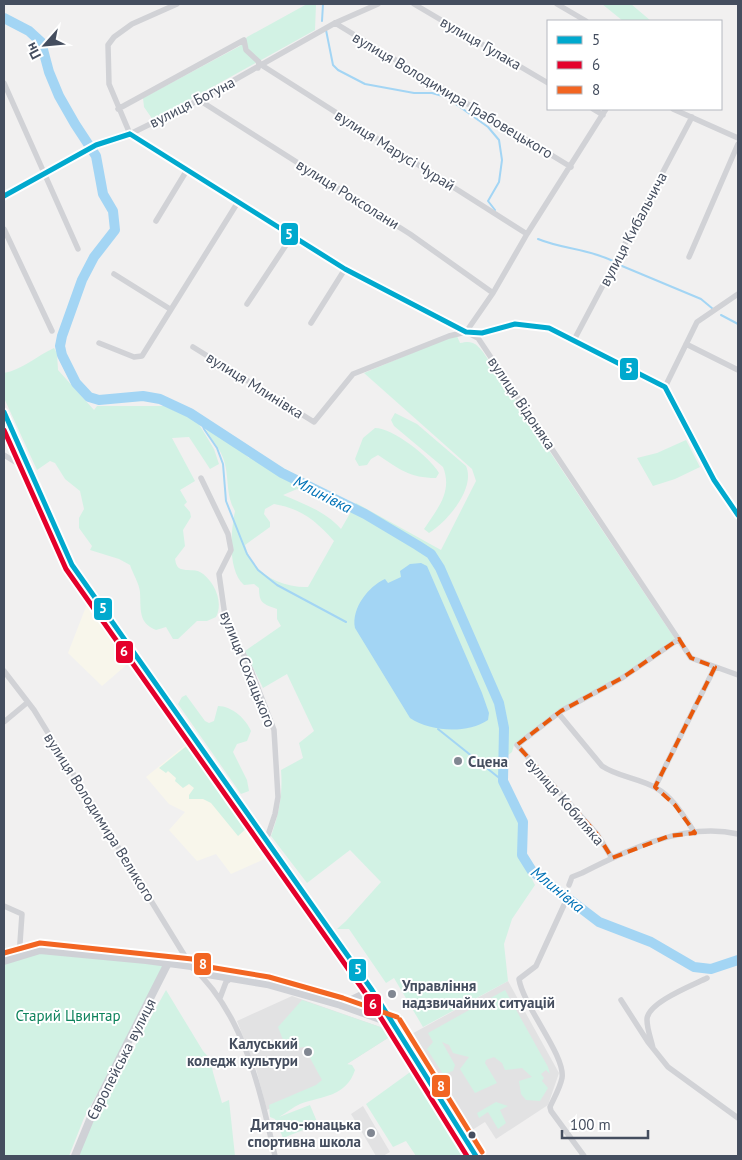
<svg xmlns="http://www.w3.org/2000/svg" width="742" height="1160" font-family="'PT Sans',sans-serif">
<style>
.commercial{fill:#f8f6eb}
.education{fill:#e2e2e3}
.green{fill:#d2f2e4;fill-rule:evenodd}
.water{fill:#a3d5f4}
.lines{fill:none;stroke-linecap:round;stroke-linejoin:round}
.stream{stroke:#a3d5f4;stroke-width:2}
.river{stroke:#a3d5f4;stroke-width:10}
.street{stroke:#d1d2d6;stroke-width:5.5}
.secondary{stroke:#cfd1d6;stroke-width:8}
.bus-1-casing{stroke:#fff;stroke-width:9}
.bus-2-casing{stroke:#fff;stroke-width:9}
.bus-3-casing{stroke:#fff;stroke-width:9}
.bus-1{stroke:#00a9ce;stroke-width:5}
.bus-2{stroke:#e4002b;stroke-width:5}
.bus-3{stroke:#f26522;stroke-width:5}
.marked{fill:none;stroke:#e8590c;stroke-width:4;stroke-dasharray:10 6;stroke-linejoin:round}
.poi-dot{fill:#818792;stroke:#fff;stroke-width:2}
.bus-dot{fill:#454e5f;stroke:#fff;stroke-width:2}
.labels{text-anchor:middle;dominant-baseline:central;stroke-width:4;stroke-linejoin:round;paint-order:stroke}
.street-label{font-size:15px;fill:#454e5f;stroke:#fff}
.poi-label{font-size:15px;font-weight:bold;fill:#454e5f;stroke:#fff;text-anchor:start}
.park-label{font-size:15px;fill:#0d835c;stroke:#fff}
.water-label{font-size:16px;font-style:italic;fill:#0072b7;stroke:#fff}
.line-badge{stroke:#fff;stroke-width:2}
.badge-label{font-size:14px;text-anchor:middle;font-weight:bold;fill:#fff}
</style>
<rect width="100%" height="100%" fill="#f1f0f0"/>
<path class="commercial" d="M87,604L103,621L131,661L102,686L68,653Z
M189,742L271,856L231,874L216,854L197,861L169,830L185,812L169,804L146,777Z"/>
<path class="education" d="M508,981L559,1073L548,1105L496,1139L485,1122L469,1132L408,1036Z
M292,996L389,1030L391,1036L333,1073L324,1084L267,1110L256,1069L237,1021Z
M363,1106L390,1152L383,1156H376L351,1114Z"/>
<path class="green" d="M307,4H316L315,30L153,120L144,107L143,98L240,46L247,37Z
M602,4H631L651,21H623Z
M457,336L460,343C472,340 476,343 483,352L675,639L619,677L555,712L514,745L512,752L507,756L504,788L519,822V854L535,885L512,919L504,944L508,981L423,1027L394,978L386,983L349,929H337L346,921L381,882L350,850L307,883L271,836C279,814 283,794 281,770L303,758L299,743L314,731L287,674L263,688L245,651L281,626L277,619V609C263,604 259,603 259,588L254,584L244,585C227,570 231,531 235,511C226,496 229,481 225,464C221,447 210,440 205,426L226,438L249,458L258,455L339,497L335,504H329L297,489L283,495C304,504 325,511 341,529L356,503L441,550L476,481L472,469L364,373L448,338ZM274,504C302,509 315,520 334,541L308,587C282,588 252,574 245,545L270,527V522L264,514L265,509Z
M54,348L57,353L58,370L94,410L97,406H164L197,421L214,449L219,464L210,469L189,437L172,438L195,481L180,490L187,502L184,505L190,512L191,517L183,530L185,546L175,559C176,563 176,567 181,569C187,571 194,569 200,572C214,580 224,602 216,617L207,621H197L178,639H173L166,627L156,630C138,623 141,609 140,592C139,583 133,574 130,565L119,559L90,550L92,546L79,528V518L84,509L80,491L65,479L55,463L50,461L37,470L4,398V373C21,370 37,356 54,348Z
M395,413L417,424L466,466C476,488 447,522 429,533L424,529C437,509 453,492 443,467L394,426L391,420Z
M375,428C393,428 430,457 439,473L436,478C410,478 399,469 378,455L371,459L367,465L359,466L355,459L363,438Z
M686,440L700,467L675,479L653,486L637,458L657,453Z
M186,695L205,721L209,723L214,721L218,706C232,706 246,719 251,731L247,741L237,744L233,752L247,780L249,791L241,794L178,704L182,697Z
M189,744L248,827L238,836L211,803L203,799H189V795L194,788L189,784L183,788L175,781L176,778L168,771L166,773L159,768Z
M40,950L168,963L84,1118L69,1156H4V961Z
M166,990L203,1051L211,1060C210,1066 220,1094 222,1103L229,1100L235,1156H79L87,1133Z
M505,990L548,1067L550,1074L546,1070L541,1074L544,1078L542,1081L548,1088L540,1101L526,1100L521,1094L519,1081L532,1077L522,1068L505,1070L502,1063L494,1057L486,1060L485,1063L497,1083L475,1093L460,1069L469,1057L453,1053L449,1045L442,1042L455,1065L453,1071L443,1074L427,1049L433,1042L428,1033Z
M367,995L370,996L381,1016L350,1006V1003Z
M302,1000L389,1030L391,1036L347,1064L352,1065L355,1070C346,1097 322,1096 300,1104C293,1107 286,1113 279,1117L310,1105L318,1124L283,1138L275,1119L270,1117L269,1105L316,1085L322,1080L304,1047L287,1050L278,1027Z
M413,1070L466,1154L463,1156H416L406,1141L393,1147L366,1104Z
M496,1102L508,1106L500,1110L506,1123L498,1129L488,1112L479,1118L477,1113Z"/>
<path class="water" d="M421,563L427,566L482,693L489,713L488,720C467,734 431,732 410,718L355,628C351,608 369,586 385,579L388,583L401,577L400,571L410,564Z"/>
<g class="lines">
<path class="stream" d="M322,21L323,4
M326,30L333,65L338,70L365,84L414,93H432L446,97L488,127L499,140L502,160L499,182L488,201L495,210
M538,239C562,249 589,249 613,261
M622,266L701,299L713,309
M721,315L738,324
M200,419L204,429L217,448L223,464L226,501L247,554L258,570L277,585L346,622
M438,729L503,781"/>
<path class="river" d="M4,18L29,31L41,42L49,72L59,96L75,124L96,156L103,194L113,211L115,230L94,257L82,280L62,336L60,346L62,355L76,383L89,397L99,400L143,396L160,399L190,413L282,473L365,514L417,545L431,554L440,568L499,703L504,728L503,781L523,822L522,855L532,871L599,922L651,942L694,967L711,969L738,960"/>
<path class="street" d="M414,4L548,83
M557,4L586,21
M335,23L571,167
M263,66L527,234
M4,83L78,249
M199,100L410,234L493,293
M118,109L244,40L246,50L259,62L258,68
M593,109L603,115
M673,109L738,138
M130,134L345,269L478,338L691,658L738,675
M130,134L109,84L108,45L114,37L132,24L177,4
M4,196L96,145L130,134L199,100L335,23L378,4
M156,221L187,170
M4,229L52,331
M689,257L738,144
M114,274L170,309
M247,304L292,236
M311,323L345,269
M466,332L493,293L527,234L606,109
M574,340L692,117
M99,343L134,357L142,356L238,202
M686,344L738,370
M193,347L314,422L353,374L449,336L466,332L482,333L515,324L549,328L665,387L714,480L738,515
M665,387L697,322L738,294
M4,455L17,463H28
M201,478L228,534L231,550L219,574L225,616L251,670L274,730L278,797L275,814L268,835L265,837
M4,671L34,710L191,966C244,1013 260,1090 275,1156
M559,714L602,766C618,777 639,778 656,788C674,798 684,817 695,833
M4,722L28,702
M655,787L715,667
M612,858L597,834L517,745L561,711L622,678L679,639
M569,885L572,877L582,873C630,849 684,822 738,834
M564,905L536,966L519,979C523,1006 566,1056 562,1078C560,1088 554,1098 550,1107L551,1111L584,1156
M4,906L22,914L19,957
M220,998L226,982L233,977
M621,1000L648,1042L668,1067L738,1118
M653,1048C651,1039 647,1029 647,1020C646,1003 693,985 707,978"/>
<path class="secondary" d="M4,412L72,565L372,990L476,1156
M4,961L40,950L146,960L191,966L207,974L267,984L341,1005L394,1024
M341,1005L372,990
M75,1156L96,1105L168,963"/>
<defs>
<path id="bus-1" d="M130,134L345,269L466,332L482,333L515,324L549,328L665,387L714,480L738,515
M4,196L96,145L130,134
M4,412L72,565L372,990L476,1156"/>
<path id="bus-2" d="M4,430L66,569L366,994L467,1156"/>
<path id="bus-3" d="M4,953L40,943L192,959L209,967L269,977L343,998L397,1017
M400,1020L482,1152"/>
</defs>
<use href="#bus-1" class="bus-1-casing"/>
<use href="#bus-2" class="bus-2-casing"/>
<use href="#bus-3" class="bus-3-casing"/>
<use href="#bus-1" class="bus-1"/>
<use href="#bus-2" class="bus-2"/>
<use href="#bus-3" class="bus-3"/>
</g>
<path class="marked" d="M679,639L691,658L715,667L655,787L675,805L695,833L669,836L612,858L597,834L517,745L561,711L622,678Z"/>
<g class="poi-dot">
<circle cx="458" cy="761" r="5"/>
<circle cx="392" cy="994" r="5"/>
<circle cx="308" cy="1052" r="5"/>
<circle cx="371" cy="1133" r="5"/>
</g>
<circle class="bus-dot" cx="472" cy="1135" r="4.5"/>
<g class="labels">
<g class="street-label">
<text transform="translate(481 43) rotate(30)">вулиця Гулака</text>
<text transform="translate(453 95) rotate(31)">вулиця Володимира Грабовецького</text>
<text transform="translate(192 102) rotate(-27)">вулиця Богуна</text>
<text transform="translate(395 150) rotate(32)">вулиця Марусі Чурай</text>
<text transform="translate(348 194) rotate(32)">вулиця Роксолани</text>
<text transform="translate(633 229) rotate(-62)">вулиця Кибальчича</text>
<text transform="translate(255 385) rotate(32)">вулиця Млинівка</text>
<text transform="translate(522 403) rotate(56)">вулиця Відоняка</text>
<text transform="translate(248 669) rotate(68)">вулиця Сохацького</text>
<text transform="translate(565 801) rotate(49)">вулиця Кобиляка</text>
<text transform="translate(100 817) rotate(58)">вулиця Володимира Великого</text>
<text transform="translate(121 1059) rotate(-63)">Європейська вулиця</text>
</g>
<g class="poi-label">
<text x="468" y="761">Сцена</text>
<text x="402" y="985">Управління<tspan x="402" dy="17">надзвичайних ситуацій</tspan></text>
<text x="298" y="1043" text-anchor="end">Калуський<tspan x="298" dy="17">коледж культури</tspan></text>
<text x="361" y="1124" text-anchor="end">Дитячо-юнацька<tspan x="361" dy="17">спортивна школа</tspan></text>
</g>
<g class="park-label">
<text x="68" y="1015">Старий Цвинтар</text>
</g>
<g class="water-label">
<text transform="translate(323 494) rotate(27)">Млинівка</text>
<text transform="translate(558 889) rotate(39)">Млинівка</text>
</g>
</g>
<g class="line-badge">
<rect x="280" y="222" width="19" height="24" rx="5" fill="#00a9ce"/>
<rect x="619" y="357" width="20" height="24" rx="5" fill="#00a9ce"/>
<rect x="93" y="597" width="20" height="24" rx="5" fill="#00a9ce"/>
<rect x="115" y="640" width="19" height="24" rx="5" fill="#e4002b"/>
<rect x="193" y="952" width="19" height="24" rx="5" fill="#f26522"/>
<rect x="348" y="958" width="19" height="24" rx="5" fill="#00a9ce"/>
<rect x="363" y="993" width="19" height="24" rx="5" fill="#e4002b"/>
<rect x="431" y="1074" width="20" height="24" rx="5" fill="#f26522"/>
</g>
<g class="badge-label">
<text x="289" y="239">5</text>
<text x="629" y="373">5</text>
<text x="103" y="613">5</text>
<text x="124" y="656">6</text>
<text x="203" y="969">8</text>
<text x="358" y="974">5</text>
<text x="373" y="1009">6</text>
<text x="441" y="1091">8</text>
</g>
<rect width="742" height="1160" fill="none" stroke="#454e5f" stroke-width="10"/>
<rect x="547" y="20" width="175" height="90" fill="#ffffff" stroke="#b5b8bf"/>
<rect x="557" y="36" width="25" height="8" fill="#00a9ce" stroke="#b5b8bf"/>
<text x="592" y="45" font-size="15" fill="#454e5f">5</text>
<rect x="557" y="61" width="25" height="8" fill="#e4002b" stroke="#b5b8bf"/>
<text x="592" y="70" font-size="15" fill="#454e5f">6</text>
<rect x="557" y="86" width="25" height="8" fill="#f26522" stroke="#b5b8bf"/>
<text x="592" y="95" font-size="15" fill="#454e5f">8</text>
<g transform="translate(45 45) rotate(243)" stroke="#ffffff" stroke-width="4" paint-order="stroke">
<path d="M0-4L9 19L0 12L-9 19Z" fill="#454e5f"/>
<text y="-8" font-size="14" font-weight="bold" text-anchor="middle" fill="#454e5f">Пн</text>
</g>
<path d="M562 1130v8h86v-8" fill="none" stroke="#454e5f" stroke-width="2.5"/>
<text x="570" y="1130" font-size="15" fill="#454e5f" stroke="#ffffff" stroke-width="4" paint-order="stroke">100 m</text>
</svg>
